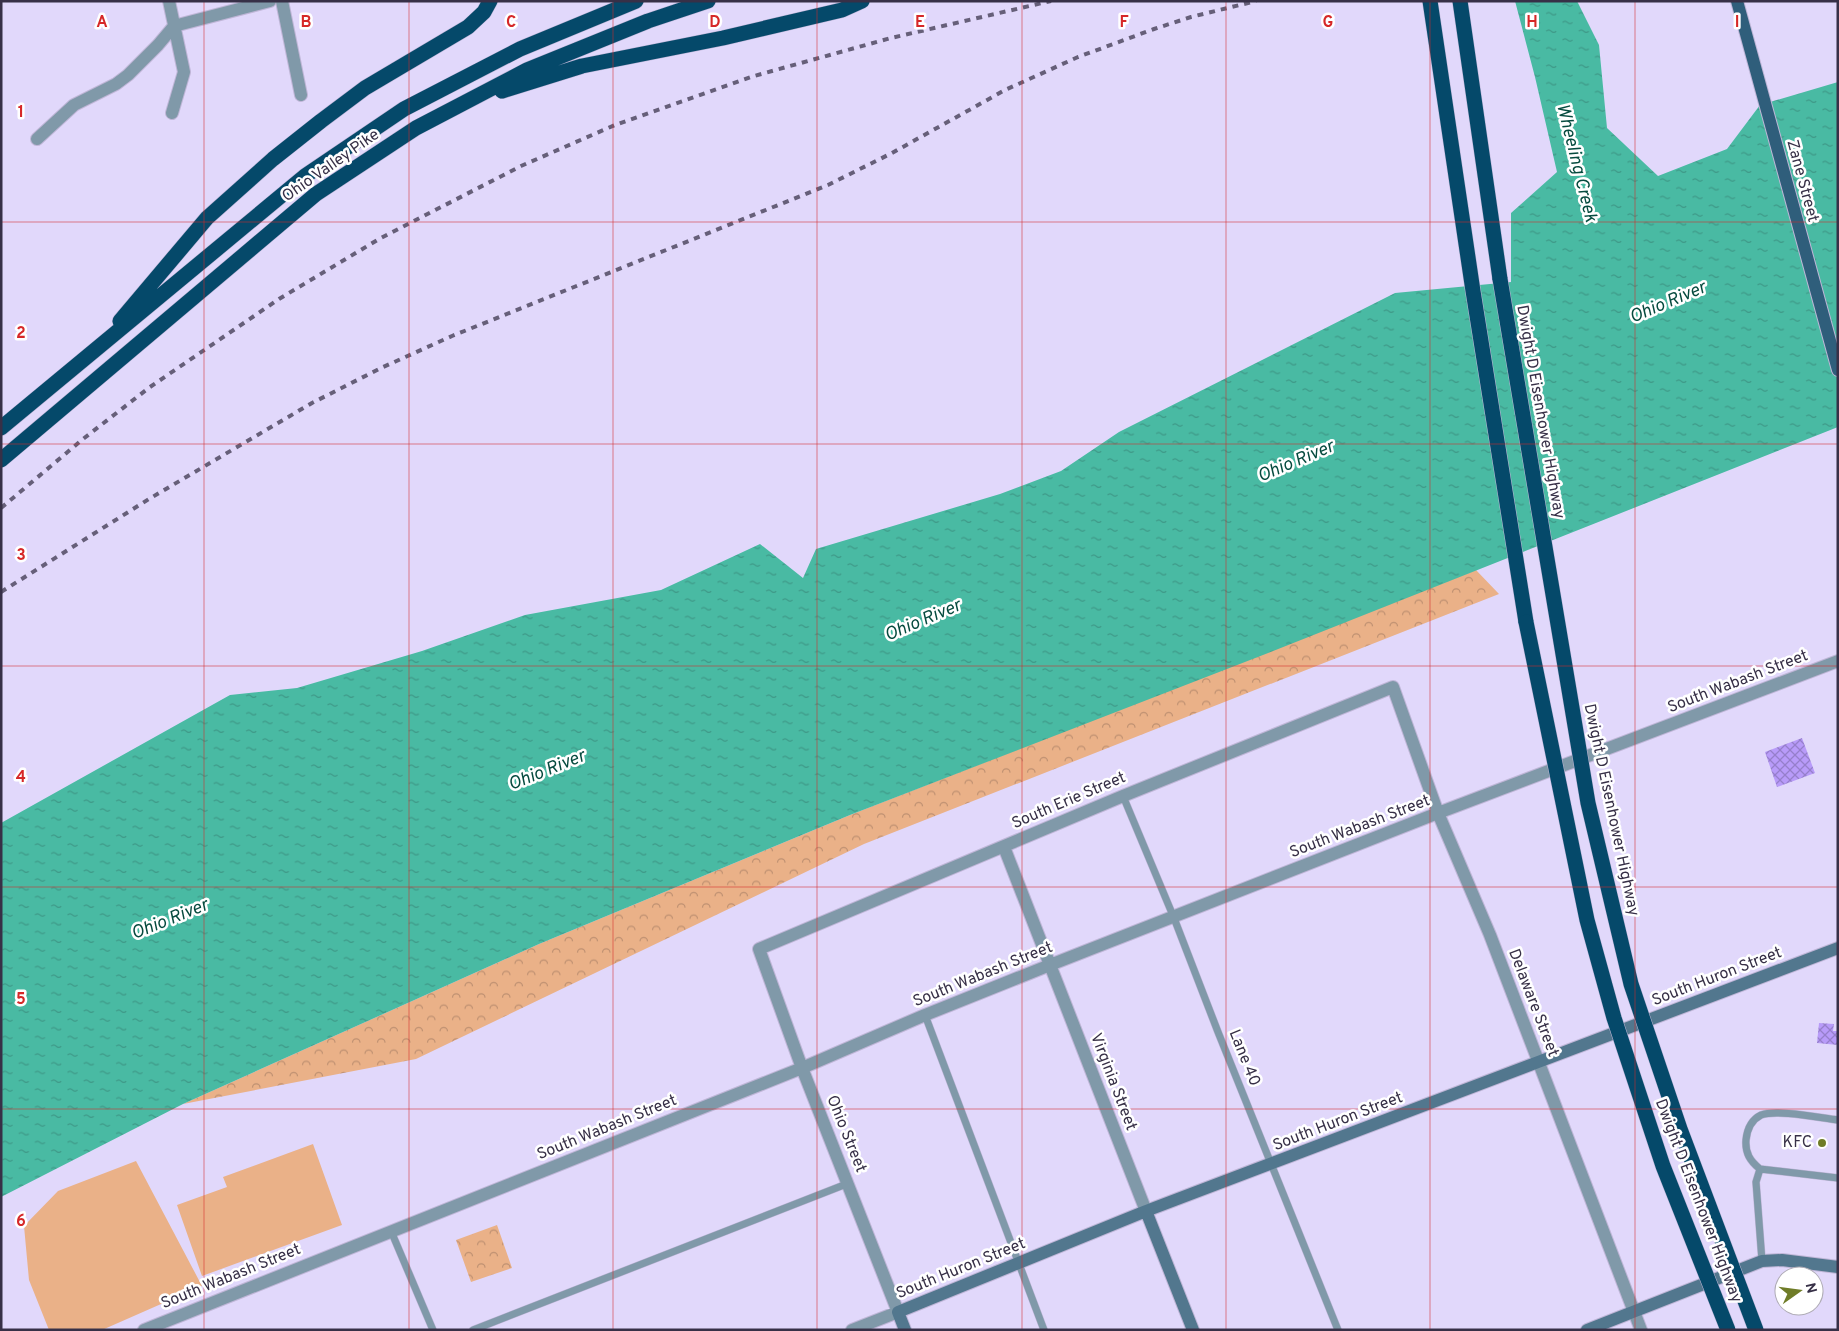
<svg xmlns="http://www.w3.org/2000/svg" width="1839" height="1331" font-family="Overpass,sans-serif">
<style>
.forest{fill:url(#forest-crowns)}
.pitch{fill:#eab188}
.water{fill:url(#water-ripples)}
.building{fill:url(#building-cross-hatch)}
.lines{fill:none;stroke-linecap:round;stroke-linejoin:round}
.lane-casing{stroke:#bfb6d7;stroke-width:8}
.street-casing{stroke:#bfb6d7;stroke-width:14}
.secondary-casing{stroke:#bfb6d7;stroke-width:14}
.primary-casing{stroke:#bfb6d7;stroke-width:14}
.highway-casing{stroke:#bfb6d7;stroke-width:16}
.lane{stroke:#8099a9;stroke-width:7}
.street{stroke:#8099a9;stroke-width:12}
.secondary{stroke:#52778e;stroke-width:12}
.primary{stroke:#2f5e7b;stroke-width:12}
.highway{stroke:#05496a;stroke-width:15}
.rail{stroke:#665f79;stroke-width:4;stroke-dasharray:6 6;stroke-linecap:butt}
.highway-bridge-casing{stroke:#bfb6d7;stroke-width:16;stroke-linecap:butt}
.highway-bridge{stroke:#05496a;stroke-width:15}
.grid{fill:none;stroke:#d62828;stroke-width:1;stroke-opacity:0.55}
.poi-dot{fill:#6f7c28;stroke:#fff;stroke-width:2}
.labels{text-anchor:middle;dominant-baseline:central;stroke-width:5;stroke-linejoin:round;paint-order:stroke}
.street-label{font-size:16px;fill:#373047;stroke:#fff}
.poi-label{font-size:16px;fill:#373047;stroke:#fff;text-anchor:end}
.water-label{font-size:18px;font-style:italic;fill:#064b3f;stroke:#fff}
.grid-label{font-size:16px;text-anchor:middle;font-weight:bold;fill:#d62828;stroke:#fff;stroke-width:5;stroke-linejoin:round;paint-order:stroke}
</style>
<defs>
<pattern id="forest-crowns" width="20" height="18" patternUnits="userSpaceOnUse" patternTransform="scale(1.25)"><rect width="20" height="18" fill="#eab188"/><path d="M2 6a3 3 0 1 1 6 0M12 15a3 3 0 1 1 6 0" fill="none" stroke="#be9071"/></pattern>
<pattern id="water-ripples" width="26" height="14" patternUnits="userSpaceOnUse" patternTransform="scale(1.25)"><rect width="26" height="14" fill="#49baa3"/><path d="M2 4q2-2 4 0t4 0M15 11q2-2 4 0t4 0" fill="none" stroke="#3e9887"/></pattern>
<pattern id="building-cross-hatch" width="8" height="8" patternUnits="userSpaceOnUse" patternTransform="scale(1.25)"><rect width="8" height="8" fill="#b89bf9"/><path d="M0 0l8 8M0 8l8-8" fill="none" stroke="#967fcb"/></pattern>
</defs>
<rect width="100%" height="100%" fill="#e1d8fb"/>
<path class="forest" d="M1476,570L1499,594L864,844L416,1059L183,1104L539,944L850,815Z
M497,1225L512,1268L471,1282L456,1240Z"/>
<path class="pitch" d="M313,1144L342,1225L202,1276L177,1205L227,1187L223,1177Z
M136,1161L202,1286L102,1330H49L29,1280L24,1226L58,1191Z"/>
<path class="water" d="M1515,1H1577L1599,45L1607,128L1658,176L1727,149L1760,105L1838,82V427L1263,655L850,815L539,944L183,1104L1,1197V823L230,695L297,688L422,651L525,615L661,590L760,544L803,578L816,549L1000,494L1061,471L1119,432L1395,293L1511,282V213L1557,172L1535,77Z"/>
<path class="building" d="M1802,738L1815,773L1777,787L1765,752Z
M1819,1023L1834,1024L1833,1031H1838V1045L1817,1043Z"/>
<g class="lines">
<defs>
<path id="lane" d="M1123,796L1174,918L1218,1032L1338,1330
M925,1015L1044,1330
M1838,1120C1820,1118 1777,1109 1761,1115C1751,1120 1747,1130 1746,1140C1745,1153 1750,1161 1760,1169L1838,1178
M1760,1169L1756,1182L1762,1261
M391,1231L433,1330
M473,1330L849,1183"/>
<path id="street" d="M169,1L184,72L172,113
M282,1L301,95
M37,139L74,105L116,84L128,75L158,45L174,26L270,1
M1004,847L1146,1211
M144,1330L802,1068L925,1015L1050,965L1438,813L1838,661
M852,1330L898,1312L802,1068L759,949L1123,796L1393,687L1438,813L1490,935L1641,1330"/>
<path id="secondary" d="M1146,1211L1193,1330
M905,1330L898,1312L1146,1211L1838,948
M1587,1330L1762,1261L1782,1260L1838,1267"/>
<path id="primary" d="M1737,1L1838,370"/>
<path id="highway" d="M1430,1L1473,291L1526,622
M1460,1L1500,279
M502,91L582,66L723,38L842,10L862,1
M120,321L207,218L273,159L321,121L365,88L468,27L484,12L490,1
M1,428L305,176L404,109L520,49L636,1
M1,460L316,194L416,128L527,70L648,21L708,1"/>
</defs>
<use href="#lane" class="lane-casing"/>
<use href="#street" class="street-casing"/>
<use href="#secondary" class="secondary-casing"/>
<use href="#primary" class="primary-casing"/>
<use href="#highway" class="highway-casing"/>
<use href="#lane" class="lane"/>
<use href="#street" class="street"/>
<use href="#secondary" class="secondary"/>
<use href="#primary" class="primary"/>
<use href="#highway" class="highway"/>
<path class="rail" d="M1,508L83,439L150,387L279,299L379,239L521,166L615,125L754,76L891,38L1051,1
M1,592L149,499L232,450L312,403L381,368L452,336L828,185L892,153L1005,90L1078,57L1154,29L1191,17L1256,1"/>
<defs>
<path id="highway-bridge" d="M1500,279L1588,803L1631,984L1680,1129L1756,1330
M1526,622L1587,920L1614,1018L1663,1166L1728,1330"/>
</defs>
<use href="#highway-bridge" class="highway-bridge-casing"/>
<use href="#highway-bridge" class="highway-bridge"/>
</g>
<path class="grid" d="M204,1V1330M409,1V1330M613,1V1330M817,1V1330M1022,1V1330M1226,1V1330M1430,1V1330M1635,1V1330M1,222H1838M1,444H1838M1,666H1838M1,887H1838M1,1109H1838"/>
<circle class="poi-dot" cx="1822" cy="1143" r="5"/>
<g class="labels">
<g class="street-label">
<text transform="translate(331 166) rotate(-35)">Ohio Valley Pike</text>
<text transform="translate(1802 181) rotate(75)">Zane Street</text>
<text transform="translate(1540 412) rotate(80)">Dwight D Eisenhower Highway</text>
<text transform="translate(1738 682) rotate(-21)">South Wabash Street</text>
<text transform="translate(1069 801) rotate(-23)">South Erie Street</text>
<text transform="translate(1611 810) rotate(78)">Dwight D Eisenhower Highway</text>
<text transform="translate(1360 827) rotate(-21)">South Wabash Street</text>
<text transform="translate(983 975) rotate(-22)">South Wabash Street</text>
<text transform="translate(1717 977) rotate(-21)">South Huron Street</text>
<text transform="translate(1533 1003) rotate(69)">Delaware Street</text>
<text transform="translate(1244 1058) rotate(68)">Lane 40</text>
<text transform="translate(1113 1082) rotate(69)">Virginia Street</text>
<text transform="translate(1338 1122) rotate(-21)">South Huron Street</text>
<text transform="translate(607 1128) rotate(-22)">South Wabash Street</text>
<text transform="translate(846 1134) rotate(68)">Ohio Street</text>
<text transform="translate(1698 1201) rotate(69)">Dwight D Eisenhower Highway</text>
<text transform="translate(961 1269) rotate(-22)">South Huron Street</text>
<text transform="translate(231 1277) rotate(-22)">South Wabash Street</text>
</g>
<g class="poi-label">
<text x="1812" y="1143">KFC</text>
</g>
<g class="water-label">
<text transform="translate(1576 163) rotate(76)">Wheeling Creek</text>
<text transform="translate(1668 303) rotate(-23)">Ohio River</text>
<text transform="translate(1296 462) rotate(-23)">Ohio River</text>
<text transform="translate(923 621) rotate(-23)">Ohio River</text>
<text transform="translate(547 771) rotate(-22)">Ohio River</text>
<text transform="translate(170 920) rotate(-22)">Ohio River</text>
</g>
</g>
<g class="grid-label">
<text x="102" y="27">A</text>
<text x="306" y="27">B</text>
<text x="511" y="27">C</text>
<text x="715" y="27">D</text>
<text x="920" y="27">E</text>
<text x="1124" y="27">F</text>
<text x="1328" y="27">G</text>
<text x="1532" y="27">H</text>
<text x="1737" y="27">I</text>
<text x="21" y="117">1</text>
<text x="21" y="338">2</text>
<text x="21" y="560">3</text>
<text x="21" y="782">4</text>
<text x="21" y="1004">5</text>
<text x="21" y="1226">6</text>
</g>
<rect width="1839" height="1331" fill="none" stroke="#373047" stroke-width="5"/>
<g transform="translate(1799 1291) rotate(76)"><circle r="24" fill="#ffffff" stroke="#afacb5"/>
<path d="M0-4L9 19L0 12L-9 19Z" fill="#6f7c28"/>
<text y="-8" font-size="14" font-weight="bold" text-anchor="middle" fill="#373047">N</text>
</g>
</svg>
